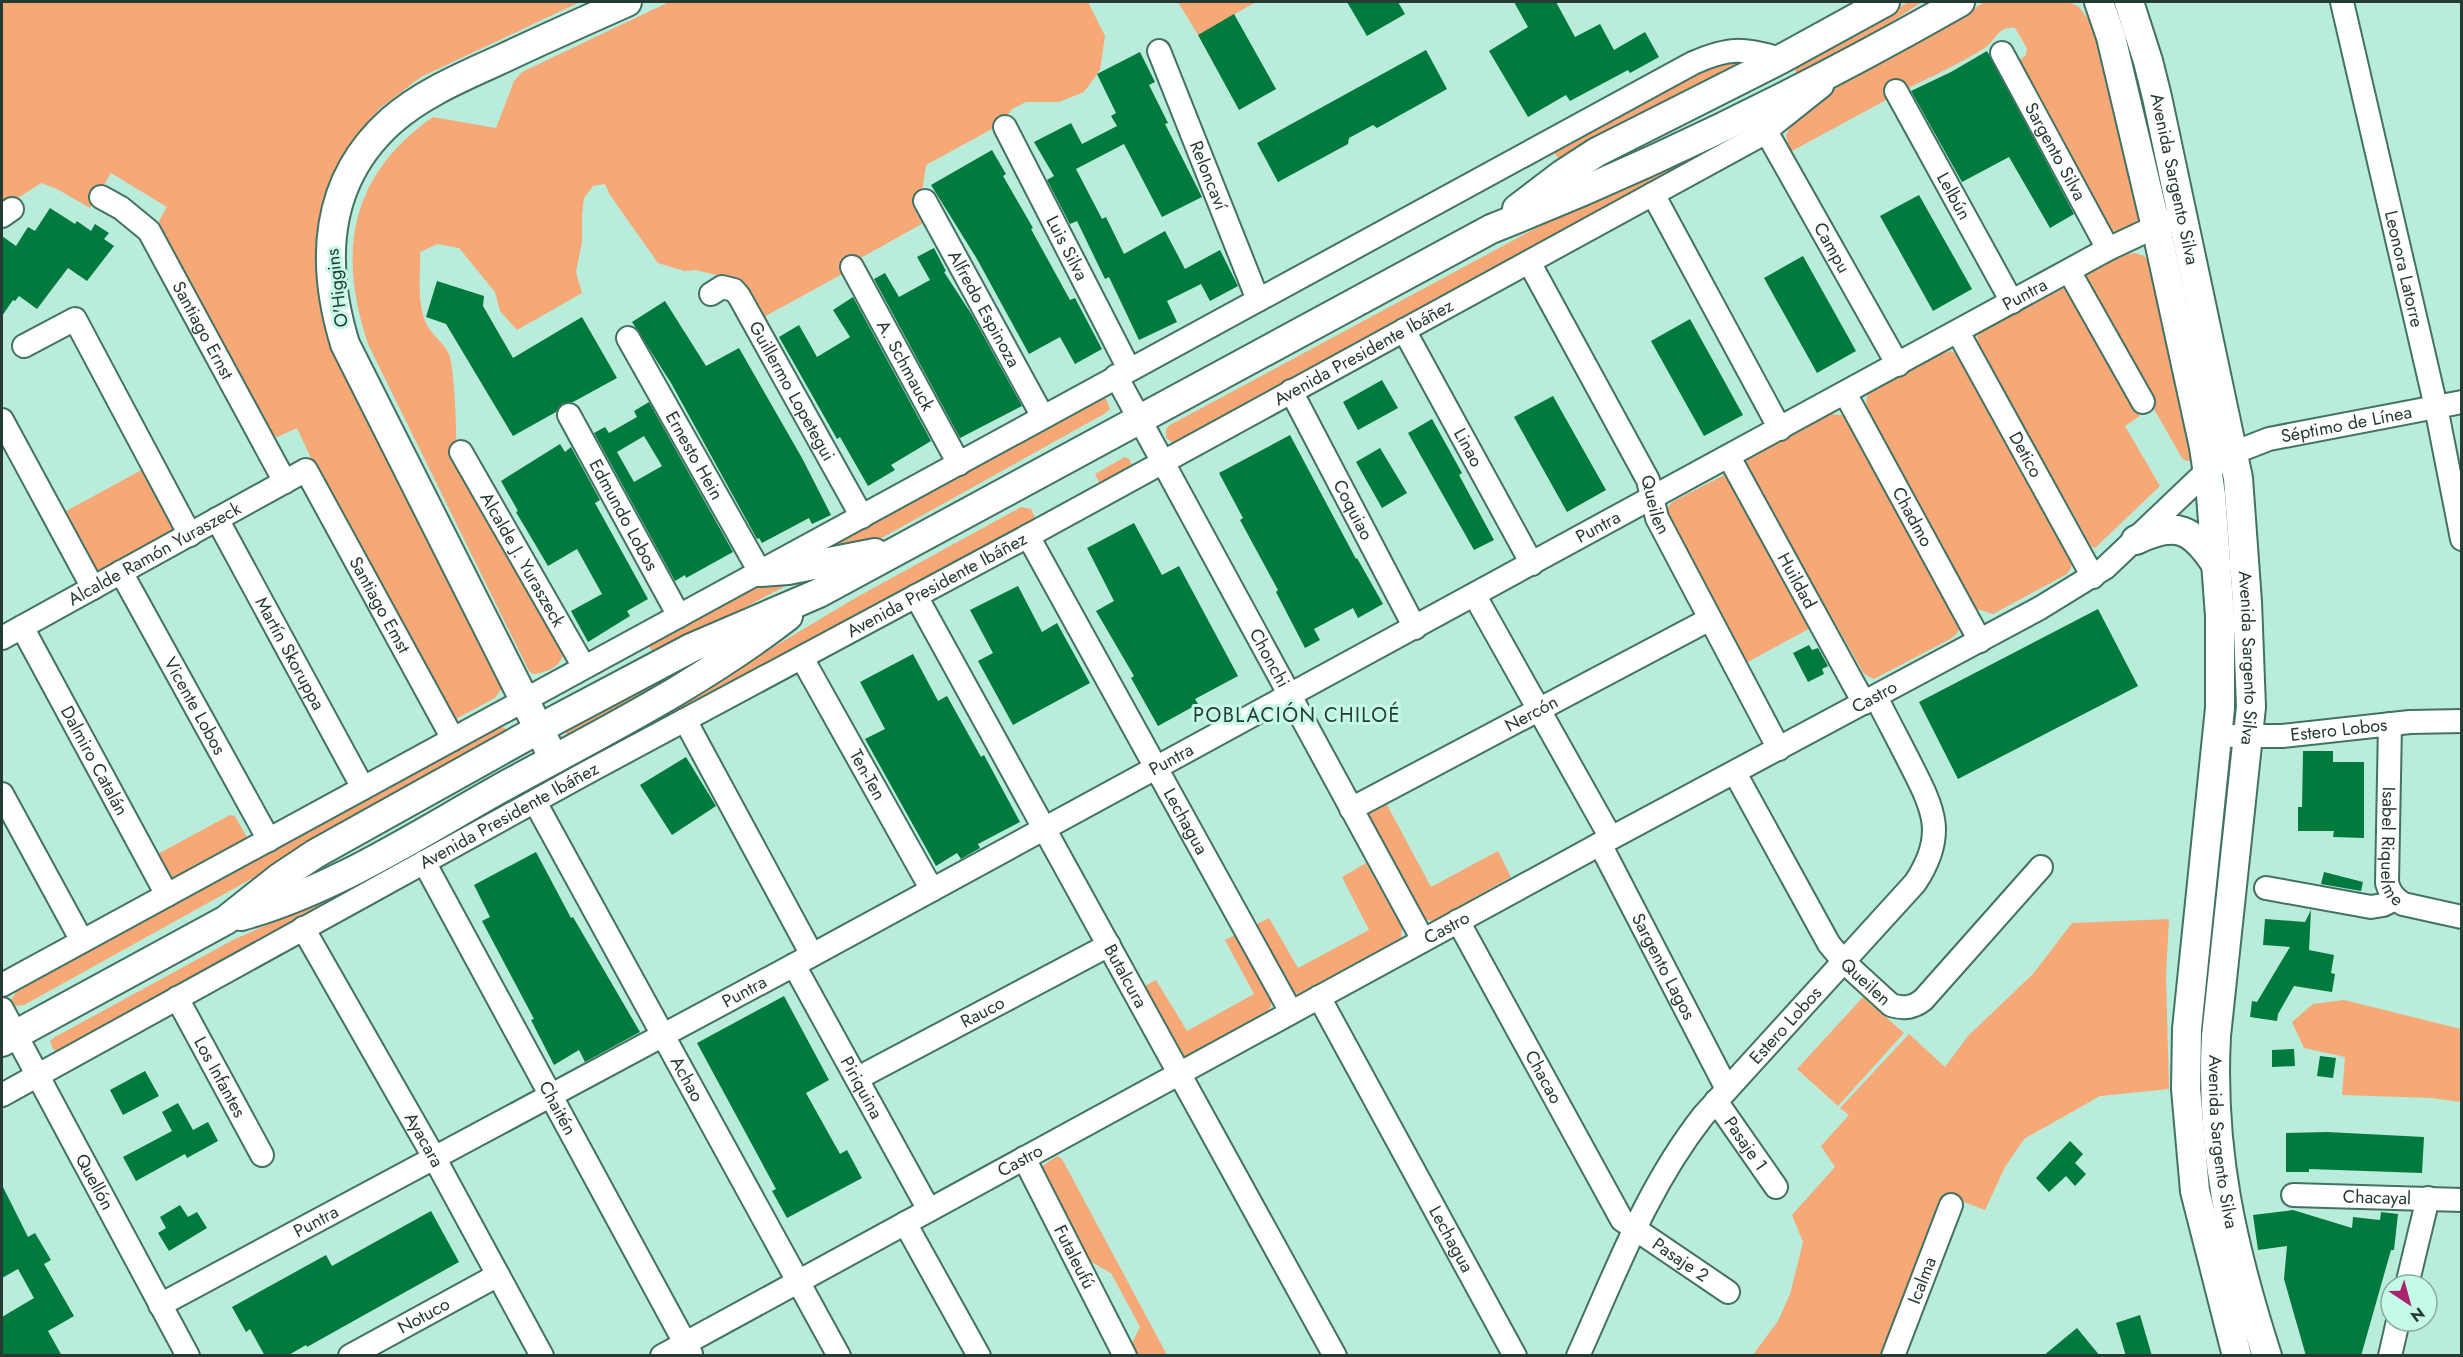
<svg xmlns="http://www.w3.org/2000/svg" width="2463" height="1357" font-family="Jost,sans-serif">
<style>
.green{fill:#f6a877}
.building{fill:#007a3d;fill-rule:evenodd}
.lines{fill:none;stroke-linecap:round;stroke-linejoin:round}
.minor-casing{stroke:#427263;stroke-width:26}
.major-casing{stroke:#427263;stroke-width:32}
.minor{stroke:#fff;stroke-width:22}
.major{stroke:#fff;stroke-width:28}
.labels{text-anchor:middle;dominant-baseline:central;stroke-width:6;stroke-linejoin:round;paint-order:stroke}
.street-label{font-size:18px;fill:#263a34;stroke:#c5f9e8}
.neighbourhood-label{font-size:20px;letter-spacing:1.5px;fill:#263a34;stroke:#c5f9e8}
</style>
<rect width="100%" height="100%" fill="#b9ecda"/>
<path class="green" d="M2,2H580L421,77L379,109L343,155L333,180L326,290L503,686L495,698L454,720L318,473L297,428L277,437L269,435L166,244L159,221L167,207L111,173L90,208L57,189L41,183L2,208Z
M669,2H1088L1105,36L1100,70L1084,92L1059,102H1026L1012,109L1001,124L926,165L921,199L929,220L848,265L846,272L760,319L741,286L720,276L696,270L684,271L658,263L610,195L605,184L593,186L584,198L582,215V242L576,272L582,293L517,330L500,311L495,292L459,248L438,244L420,252C421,274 416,304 427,325C432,335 443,342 449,354C454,366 457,431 456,445L515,569L563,655C560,667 545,673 533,674L529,671L368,344C337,251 350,175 433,117L496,128L514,81L522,72Z
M1178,2H1256L1198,35Z
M1909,2H1922L1873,34L1798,75L1793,67Z
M1985,2H2069L2079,7L2096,30L2141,219L2139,223L2117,232L2108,228L2019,61L2026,55L2027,48L2015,28C1998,26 1997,39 1986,47C1960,64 1930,77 1903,91L1897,79L1883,87L1888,99L1790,152L1786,135L1792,123L1830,91Z
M1733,61L1741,65L1621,123L1560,160L1554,153L1685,80L1720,62Z
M1766,120L1175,444L1166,438V429L1170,425L1540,226L1589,200Z
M2135,253L2144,256L2150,262L2193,461H2187L2182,458L2082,283L2085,276L2116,256Z
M2066,287L2072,292L2140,416L2125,426L2160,486L2095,548L2091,546L1978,344L1977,336L1982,331Z
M1951,351L1959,356L2072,560L2071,568L2067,574L1993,614L1977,609L1869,414L1866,401L1868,392L1934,356Z
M1105,396L1110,409L1104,414L880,539L856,549L801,562Z
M1829,414L1842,415L1847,420L1961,625L1958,632L1952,638L1874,679L1864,674L1745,464L1748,459Z
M1125,457L1129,459L1132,465L1130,470L1101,486L1095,474Z
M147,467L184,533L95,582L59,515Z
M1728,473L1814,626L1746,663L1667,515V509L1672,502Z
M1021,507L1031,509L1037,522L59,1052L53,1049L50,1041L55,1037L233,940L293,913L700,691L857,597Z
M797,580L654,655L648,644L756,586Z
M729,645L569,737L565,733V728Z
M500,727L505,728L507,731L505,738L24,1005L13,1006L11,1000L17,991Z
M1379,803H1386L1431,887L1498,851L1511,877L1433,921L1423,919L1366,816L1368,810Z
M230,815L235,816L248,839L172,885L156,855Z
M1366,863L1398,920L1402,929L1401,938L1298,994L1291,993L1255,925L1269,918L1298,968L1369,930L1342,877Z
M2169,919L2166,976L2169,1089L2100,1096L2024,1139L2005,1167L1985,1210L1943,1194L1881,1355L1752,1356L1778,1321L1790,1294L1803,1242L1792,1215L1835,1167L1821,1146L1849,1115L1840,1108L1909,1034L1945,1067L1968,1036L2033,974L2072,923Z
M1235,935L1271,997V1006L1268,1011L1182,1058L1137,990L1156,980L1187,1031L1254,994L1225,940Z
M1863,997L1904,1033L1838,1106L1797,1069Z
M2344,1000L2461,1029V1102L2431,1098L2342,1095L2345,1057L2304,1048L2292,1022L2313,1004Z
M1057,1156L1062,1159L1167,1355H1136L1132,1343L1140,1327L1111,1273L1088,1260L1041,1167Z"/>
<path class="building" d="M1347,2H1398L1405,14L1367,36Z
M1514,2H1556L1575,37L1600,24L1614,50L1645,32L1659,57L1630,73L1628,70L1570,101L1566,95L1528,117L1489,51L1528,27Z
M1234,14L1276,89L1239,110L1198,35Z
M1426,50L1447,89L1377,128L1373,125L1349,138L1348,144L1278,182L1257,143Z
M1987,51L2074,214L2050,228L2009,157L1962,182L1911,91L1951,72Z
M1140,52L1155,82L1149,85L1168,123L1165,124L1202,197L1162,217L1124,144L1076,169L1102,219L1106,217L1124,254L1165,231L1185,269L1220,250L1238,286L1210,301L1201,284L1167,301L1177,322L1139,340L1109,277L1105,279L1077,221L1070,224L1047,180L1054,176L1034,142L1071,123L1082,144L1117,126L1111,116L1116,113L1097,74Z
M992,150L1006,174L1003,176L1033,228L1031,229L1070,300L1075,298L1102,349L1075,364L1060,337L1029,354L977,259L931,185Z
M1919,195L1972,289L1933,311L1880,216Z
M50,208L75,224L77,221L91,231L95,224L109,233L104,239L114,246L87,281L68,268L37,309L19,296L15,301L13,300L2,316V236L16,246L28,227L35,231Z
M934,248L946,271L944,272L972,315L1022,406L960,438L874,279L885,273L899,297L930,280L917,257Z
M1803,256L1856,351L1817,373L1764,278Z
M437,281L484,296L483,306L513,358L582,317L617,378L573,402L562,404L556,412L513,436L446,324L426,317Z
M853,297L931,441L891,465L895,470L868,486L840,437L837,439L779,337L799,325L817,357L850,337L833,310Z
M665,301L706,366L739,348L802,458L831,515L812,524L809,518L762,543L759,538L757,539L671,383L632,322Z
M1690,319L1743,415L1704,436L1651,341Z
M1382,380L1398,408L1358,430L1343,402Z
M1553,396L1606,490L1567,512L1514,417Z
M649,402L733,552L686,578L685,575L675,581L594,433L605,427L609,433L637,417L634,411ZM644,436L662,466L634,482L617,452Z
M1432,419L1462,473L1459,475L1494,540L1474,550L1408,433Z
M1290,435L1356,559L1357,558L1383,604L1358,618L1353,608L1314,629L1320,640L1305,648L1276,592L1278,590L1240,520L1243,518L1219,473Z
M560,444L565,452L571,447L600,500L595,503L648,599L627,611L630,616L588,642L571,611L602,594L577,549L548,566L516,512L518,511L501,481Z
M1380,448L1407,493L1382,508L1356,462Z
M1134,523L1162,575L1179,566L1238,676L1195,699L1198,704L1158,726L1131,678L1134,676L1096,611L1114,601L1087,548Z
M1018,586L1042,632L1057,623L1090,683L1013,725L978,661L993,653L970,610Z
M2098,609L2138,686L1958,779L1919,702Z
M1809,645L1812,650L1818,648L1828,666L1822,669L1824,674L1808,682L1793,653Z
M913,654L938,701L947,696L981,757L984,755L1020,822L978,844L980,848L961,859L957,853L936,866L865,739L885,729L860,682Z
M2303,751H2333V762H2364V838L2333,837L2334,831H2298V807H2302Z
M686,757L716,806L672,835L640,785Z
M536,852L571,918L573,917L640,1032L585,1062L579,1050L554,1065L531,1020L534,1019L482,921L490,917L474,885Z
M2324,872L2363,882L2361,891L2321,884Z
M2311,910L2309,950L2334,955L2331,973L2335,974L2332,992L2294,986L2278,1014L2277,1021L2250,1017L2252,1001L2257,1002L2290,947L2263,945L2265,919L2305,922Z
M784,996L829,1080L806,1093L840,1154L847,1150L862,1178L787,1218L772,1191L776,1189L697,1043Z
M2294,1049L2295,1066L2272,1067V1050Z
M2320,1056L2336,1058L2333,1078L2317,1076Z
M145,1071L159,1096L123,1115L110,1090Z
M178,1103L193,1130L208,1122L218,1141L187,1158L185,1154L136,1181L123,1157L172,1131L162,1112Z
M2327,1132L2424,1137L2422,1173L2309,1169V1172H2286V1133Z
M2070,1141L2083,1154L2075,1163L2086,1174L2075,1186L2066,1176L2049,1192L2036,1178Z
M2,1185L28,1237L35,1233L51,1260L44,1264L74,1316L48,1331L62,1356H2V1317L34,1298L18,1269L2,1278Z
M180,1205L188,1217L197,1212L207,1228L169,1251L158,1233L166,1228L160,1217Z
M2293,1210L2352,1228L2353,1217L2380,1220L2381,1212L2398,1214L2394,1250H2391L2361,1356H2306L2284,1279L2287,1246L2258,1250L2253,1215Z
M431,1211L459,1262L307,1347L306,1345L287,1356H265L250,1329L246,1332L232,1307L326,1255L332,1266Z
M2140,1315L2152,1356H2126L2116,1323Z
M2077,1328L2100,1356H2043Z"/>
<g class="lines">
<defs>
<g id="minor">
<path id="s1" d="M2342,2L2436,407L2462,539"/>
<path id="s2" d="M1159,51L1258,300"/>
<path id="s3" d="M2002,53L2108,249"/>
<path id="s4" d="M1896,91L2012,302"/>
<path id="s5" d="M1005,127L1129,369"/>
<path id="s6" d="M1766,131L1898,365"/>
<path d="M1653,194L1780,429"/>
<path id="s7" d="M101,197L121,208L149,231L285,482"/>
<path id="s8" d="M925,201L1043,417"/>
<path d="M2,216L12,209"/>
<path id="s9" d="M1529,262L1648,480L1657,518L1779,749"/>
<path id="s10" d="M852,267L959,464"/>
<path d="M2069,271L2143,402"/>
<path id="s11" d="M711,294L722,287L734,290L739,296L862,517"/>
<path id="s12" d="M1404,330L1532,564"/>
<path id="s13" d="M1958,332L2093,577"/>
<path id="s14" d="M628,338L760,572"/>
<path d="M24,346L75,319L190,535"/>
<path id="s15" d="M1116,376L1423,940"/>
<path id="s16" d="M1291,391L1415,628"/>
<path id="s17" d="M1845,393L1980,641"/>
<path id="s18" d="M569,415L679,616"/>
<path d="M2,420L93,588"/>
<path id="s19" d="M461,452L584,667"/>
<path id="s20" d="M1729,457L1864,703"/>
<path id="s21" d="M217,519L363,788"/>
<path id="s22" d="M1028,536L1291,1012"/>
<path id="s23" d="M121,572L269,840"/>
<path id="s24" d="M916,596L1335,1356"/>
<path d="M1475,596L1611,838"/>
<path id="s25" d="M22,627L167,895"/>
<path id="s26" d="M2,638L306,470L453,739"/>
<path id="s27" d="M802,658L932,890"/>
<path d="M685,720L812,955"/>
<path id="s28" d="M2390,724L2387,883C2390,893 2394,898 2403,904L2462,917"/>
<path id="s29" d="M2233,736H2282L2410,722L2462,721"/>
<path id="s30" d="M1735,773L1829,944L1844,962L1891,1005C1903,1009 1913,1008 1923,1000L2041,867"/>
<path d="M2,794L82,941"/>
<path id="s31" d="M535,802L839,1356"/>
<path id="s32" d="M1351,809L1710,619"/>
<path id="s33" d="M1600,844L1727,1089"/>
<path id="s34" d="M424,862L691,1354"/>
<path d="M2266,888L2371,907L2383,905L2395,899"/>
<path id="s35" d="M1458,921L1622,1220L1728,1292"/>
<path id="s36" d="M303,928L435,1159L542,1356"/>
<path id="s37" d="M794,965L929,1210"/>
<path d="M2,985L1693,63C1729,47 1743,48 1781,59"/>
<path id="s38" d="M1319,997L1515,1356"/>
<path id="s39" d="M177,998L262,1155"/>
<path id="s40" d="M2,1009L188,1356"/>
<path id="s41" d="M858,1078L1109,945"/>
<path id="s42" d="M2,1095L586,773L1028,536L1759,136L1822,86"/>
<path id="s43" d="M1716,1101L1776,1187"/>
<path id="s44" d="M1024,1158L1125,1356"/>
<path id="s45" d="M2293,1195L2462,1200"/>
<path d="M905,1223L979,1356"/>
<path d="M2407,1285L2428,1198"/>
<path id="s46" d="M160,1305L794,965L2108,249L2170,220"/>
<path id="s47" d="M350,1356L498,1275"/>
<path id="s48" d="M662,1356L1600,844L2040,608L2105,568L2208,470L2233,453L2269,439L2462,402"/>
<path id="s49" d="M1578,1356C1616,1272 1646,1189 1703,1116L1915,883C1947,835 1934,810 1910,763C1899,741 1887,719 1876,697"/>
<path id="s50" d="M1893,1356L1951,1205"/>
<path d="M2390,1356L2398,1321"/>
</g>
<g id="major">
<path d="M2099,2L2111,37L2156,227L2204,447L2211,495L2220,616V708L2187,1029L2186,1089L2195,1191L2237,1356"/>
<path id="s51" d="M2129,2L2148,61L2157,97L2238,478L2247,602L2251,707L2216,1036C2210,1151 2232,1247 2267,1356"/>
<path d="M1517,209L1563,174L1597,152L1781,59L1885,2"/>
<path d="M2136,540C2177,520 2193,529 2217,566"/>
<path d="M760,572L788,570L875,553"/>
<path d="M554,759L345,344C320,262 324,181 391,121C424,92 467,75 506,57C546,38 587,20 627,2"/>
<path d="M241,916C334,890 417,835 501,788C599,734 699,685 788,616"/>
<path d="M2,1042L226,920L279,878L315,854L557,719L691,648L819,593L1491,229C1653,165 1809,88 1960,2"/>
</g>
</defs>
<use href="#minor" class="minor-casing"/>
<use href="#major" class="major-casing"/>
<use href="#minor" class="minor"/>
<use href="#major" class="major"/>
</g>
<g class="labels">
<g class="street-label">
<text stroke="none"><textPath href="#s3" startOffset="112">Sargento Silva</textPath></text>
<text stroke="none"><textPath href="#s2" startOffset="134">Reloncaví</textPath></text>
<text stroke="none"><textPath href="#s51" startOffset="183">Avenida Sargento Silva</textPath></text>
<text stroke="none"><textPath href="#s4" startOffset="120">Lelbún</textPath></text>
<text stroke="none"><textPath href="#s5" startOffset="136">Luis Silva</textPath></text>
<text stroke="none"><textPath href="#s6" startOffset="134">Campu</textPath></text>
<text stroke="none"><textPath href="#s1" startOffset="274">Leonora Latorre</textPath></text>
<text transform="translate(337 288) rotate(-97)">O'Higgins</text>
<text stroke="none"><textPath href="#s46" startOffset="2121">Puntra</textPath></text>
<text stroke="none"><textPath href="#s8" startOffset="123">Alfredo Espinoza</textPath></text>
<text stroke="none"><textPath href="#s7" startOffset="172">Santiago Ernst</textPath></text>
<text stroke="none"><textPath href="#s42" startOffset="1551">Avenida Presidente Ibáñez</textPath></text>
<text stroke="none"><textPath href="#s10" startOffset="112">A. Schmauck</textPath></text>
<text stroke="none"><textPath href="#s11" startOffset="142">Guillermo Lopetegui</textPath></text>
<text stroke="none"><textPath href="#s48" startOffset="1934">Séptimo de Línea</textPath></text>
<text stroke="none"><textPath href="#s12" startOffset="134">Linao</textPath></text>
<text stroke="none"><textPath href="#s13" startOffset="140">Detico</textPath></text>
<text stroke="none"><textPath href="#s14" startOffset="135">Ernesto Hein</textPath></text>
<text stroke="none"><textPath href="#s9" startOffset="274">Queilen</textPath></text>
<text stroke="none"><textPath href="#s16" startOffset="134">Coquiao</textPath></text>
<text stroke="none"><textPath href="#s18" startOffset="114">Edmundo Lobos</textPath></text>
<text stroke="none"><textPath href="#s17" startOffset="141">Chadmo</textPath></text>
<text stroke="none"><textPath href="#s46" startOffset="1635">Puntra</textPath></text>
<text stroke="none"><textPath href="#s26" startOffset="174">Alcalde Ramón Yuraszeck</textPath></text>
<text stroke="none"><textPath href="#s19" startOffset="124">Alcalde J. Yuraszeck</textPath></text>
<text stroke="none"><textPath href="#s20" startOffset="141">Huildad</textPath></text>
<text stroke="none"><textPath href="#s42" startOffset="1065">Avenida Presidente Ibáñez</textPath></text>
<text stroke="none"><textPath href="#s26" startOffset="501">Santiago Emst</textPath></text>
<text stroke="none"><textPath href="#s21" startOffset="153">Martín Skoruppa</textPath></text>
<text stroke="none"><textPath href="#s15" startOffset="321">Chonchi</textPath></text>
<text stroke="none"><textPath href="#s51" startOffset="669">Avenida Sargento Silva</textPath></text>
<text stroke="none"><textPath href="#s48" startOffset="1380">Castro</textPath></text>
<text stroke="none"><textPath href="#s23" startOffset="153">Vicente Lobos</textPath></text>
<text stroke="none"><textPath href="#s32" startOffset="204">Nercón</textPath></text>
<text stroke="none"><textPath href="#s29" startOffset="106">Estero Lobos</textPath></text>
<text stroke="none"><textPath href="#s46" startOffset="1149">Puntra</textPath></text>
<text stroke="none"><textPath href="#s25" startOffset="152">Dalmiro Catalán</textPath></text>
<text stroke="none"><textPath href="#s27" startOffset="134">Ten-Ten</textPath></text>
<text stroke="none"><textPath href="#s42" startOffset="579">Avenida Presidente Ibáñez</textPath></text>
<text stroke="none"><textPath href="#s22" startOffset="326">Lechagua</textPath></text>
<text stroke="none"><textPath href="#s28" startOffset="123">Isabel Riquelme</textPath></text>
<text stroke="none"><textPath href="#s48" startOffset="894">Castro</textPath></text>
<text stroke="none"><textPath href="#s33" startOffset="138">Sargento Lagos</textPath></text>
<text stroke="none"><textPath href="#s24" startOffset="434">Butalcura</textPath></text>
<text stroke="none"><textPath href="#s30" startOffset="248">Queilen</textPath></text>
<text stroke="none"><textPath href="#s46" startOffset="663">Puntra</textPath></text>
<text stroke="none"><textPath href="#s41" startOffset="141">Rauco</textPath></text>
<text stroke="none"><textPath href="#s49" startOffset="394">Estero Lobos</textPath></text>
<text stroke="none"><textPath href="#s39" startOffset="90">Los Infantes</textPath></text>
<text stroke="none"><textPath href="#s35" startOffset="178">Chacao</textPath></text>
<text stroke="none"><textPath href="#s31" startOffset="316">Achao</textPath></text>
<text stroke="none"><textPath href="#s37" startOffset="140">Piriquina</textPath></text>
<text stroke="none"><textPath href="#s34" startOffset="280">Chaitén</textPath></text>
<text stroke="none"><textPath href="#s36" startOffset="244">Ayacara</textPath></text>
<text stroke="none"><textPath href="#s51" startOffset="1155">Avenida Sargento Silva</textPath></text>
<text stroke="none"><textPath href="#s43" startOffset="52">Pasaje 1</textPath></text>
<text stroke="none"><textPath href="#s48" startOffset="408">Castro</textPath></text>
<text stroke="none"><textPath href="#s40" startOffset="196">Quellón</textPath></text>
<text stroke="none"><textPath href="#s45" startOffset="84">Chacayal</textPath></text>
<text stroke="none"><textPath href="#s46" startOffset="177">Puntra</textPath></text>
<text stroke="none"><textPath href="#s38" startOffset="276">Lechagua</textPath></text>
<text stroke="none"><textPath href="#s44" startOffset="111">Futaleufú</textPath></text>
<text stroke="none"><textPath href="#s35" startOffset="412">Pasaje 2</textPath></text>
<text stroke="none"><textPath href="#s50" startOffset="81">Icalma</textPath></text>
<text stroke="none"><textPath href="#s47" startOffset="84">Notuco</textPath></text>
</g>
<g class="neighbourhood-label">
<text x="1297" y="715">POBLACIÓN CHILOÉ</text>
</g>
</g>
<rect width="2463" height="1357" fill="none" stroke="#263a34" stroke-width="6"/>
<g transform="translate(2409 1303) rotate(144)"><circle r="28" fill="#c5f9e8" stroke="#85ada0" stroke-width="1.5"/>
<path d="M0-4.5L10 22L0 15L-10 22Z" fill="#a9246d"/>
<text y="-9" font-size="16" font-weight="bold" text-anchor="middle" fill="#263a34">N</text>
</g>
</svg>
